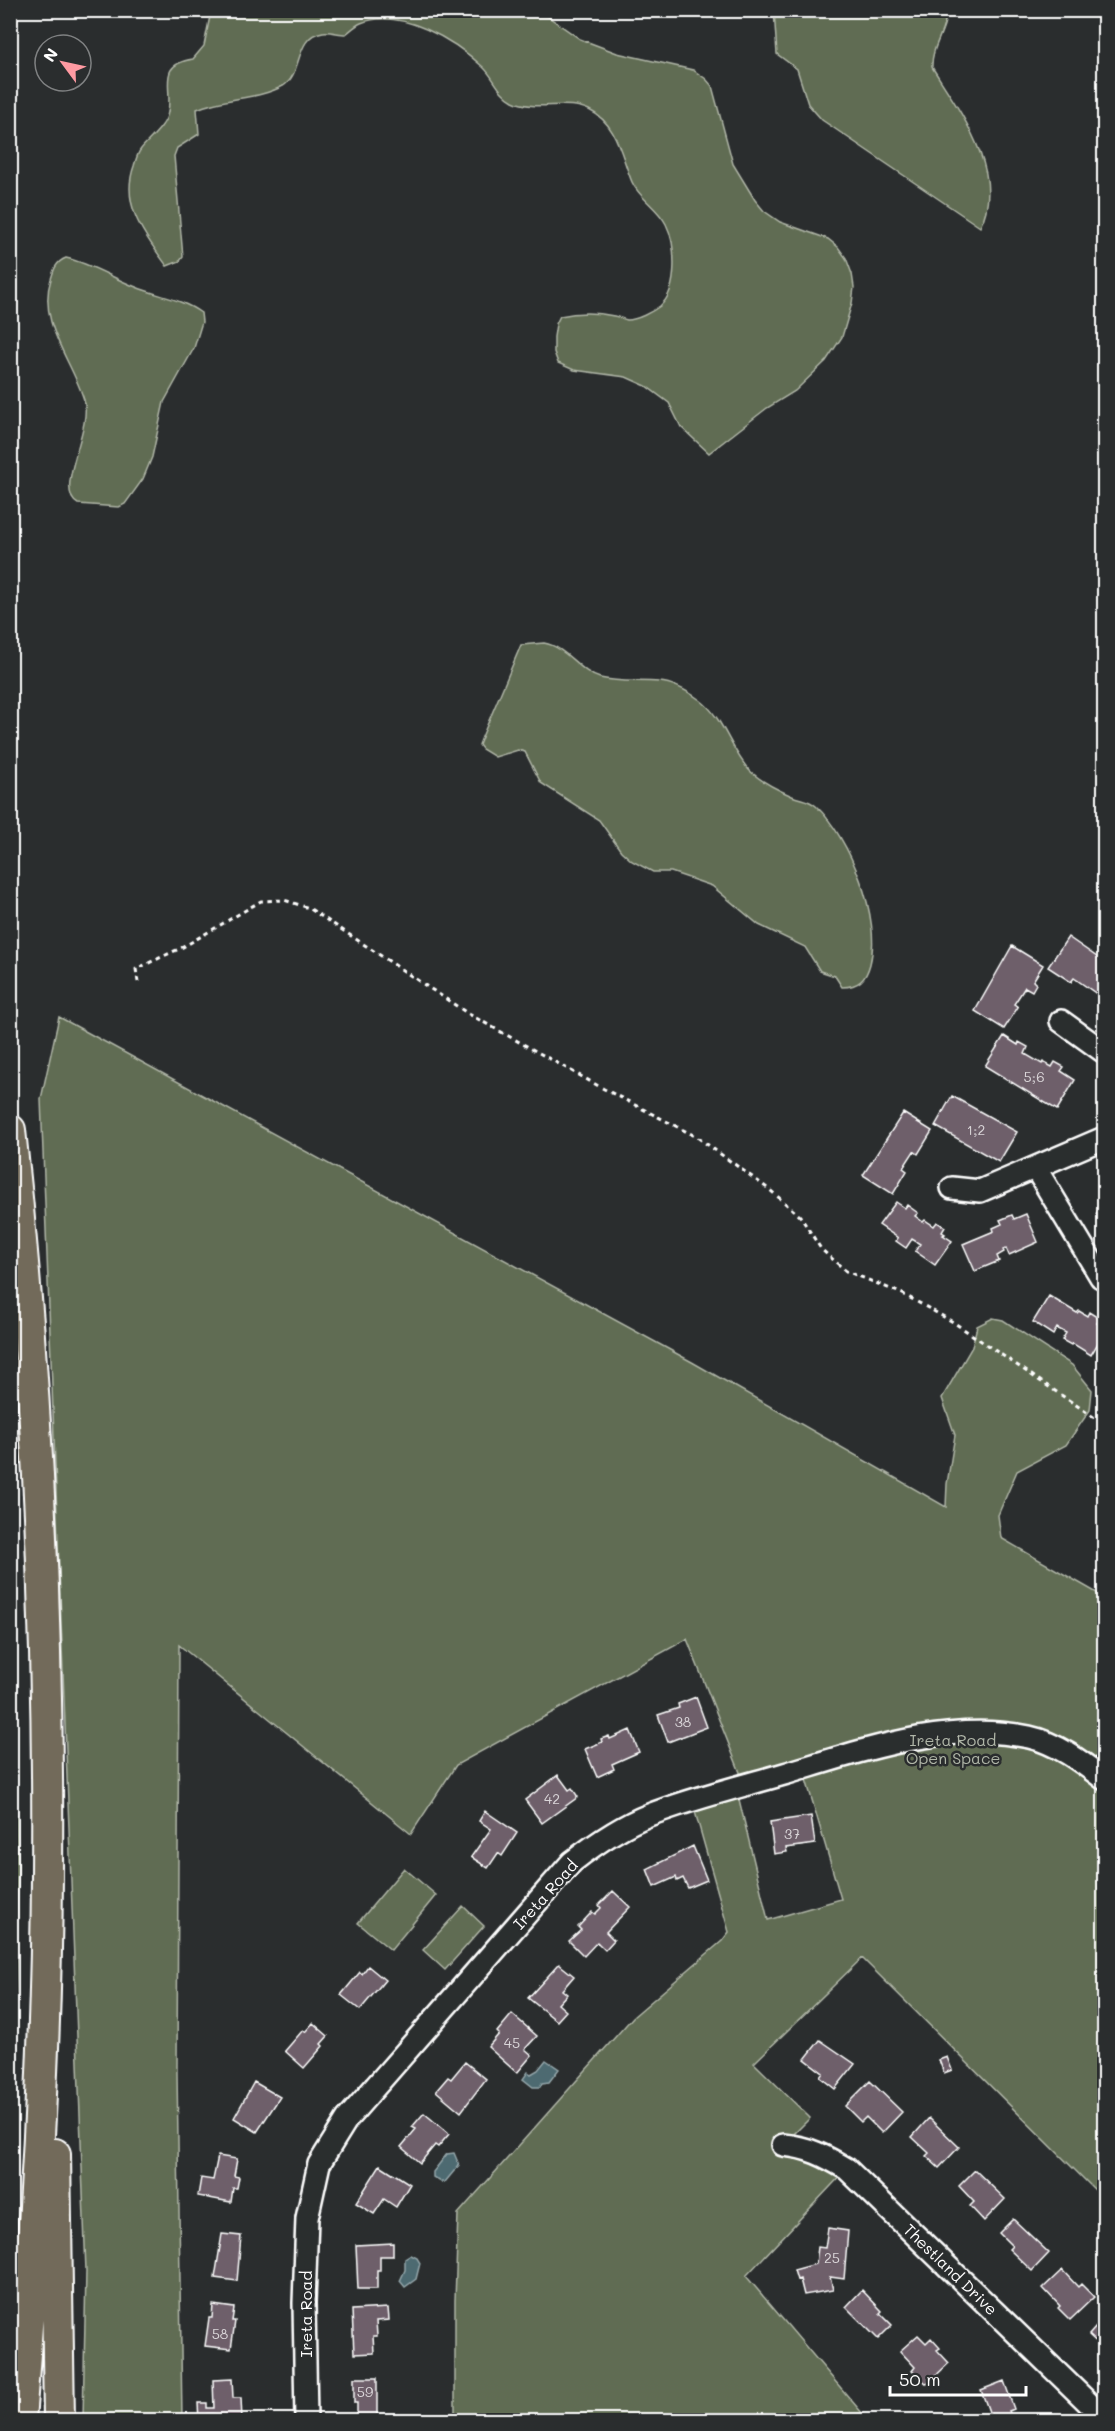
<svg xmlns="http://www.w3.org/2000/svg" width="1115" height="2431" font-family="Mali,sans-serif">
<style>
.green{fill:#606c52;stroke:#b0b6a8;stroke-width:1.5}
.water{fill:#4d6a71;stroke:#94a6aa;stroke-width:1.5}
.building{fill:#6e5f6b;stroke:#fff;stroke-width:1.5}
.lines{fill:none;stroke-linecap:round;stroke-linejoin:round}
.minor-casing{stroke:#fff;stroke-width:26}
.highway-casing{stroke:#fff;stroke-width:34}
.path{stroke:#fff;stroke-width:3;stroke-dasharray:4.5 4.5;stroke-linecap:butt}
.minor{stroke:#2a2d2e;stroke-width:21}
.highway{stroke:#726b5a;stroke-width:30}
.labels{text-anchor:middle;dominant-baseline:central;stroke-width:5;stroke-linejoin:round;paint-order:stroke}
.number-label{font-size:14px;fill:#dbd7da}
.park-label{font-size:16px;fill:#b0b6a8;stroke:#2a2d2e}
.street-label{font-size:16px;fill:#fff;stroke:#2a2d2e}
</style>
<rect width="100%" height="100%" fill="#2a2d2e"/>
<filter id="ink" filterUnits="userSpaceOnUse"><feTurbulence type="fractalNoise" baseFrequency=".0167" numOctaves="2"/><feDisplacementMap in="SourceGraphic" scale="12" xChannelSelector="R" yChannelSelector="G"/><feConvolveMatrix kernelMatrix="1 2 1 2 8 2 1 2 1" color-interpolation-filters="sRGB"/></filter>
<g filter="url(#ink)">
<path class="green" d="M774,10L946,11C947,30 931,46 932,67C959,110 1007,174 980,227L822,120L808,104L797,69L777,54Z
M211,11H540L580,39L617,53L693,70L706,79L712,86L733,164L755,200L764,211L780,222L828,239L838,247L846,258L852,274L854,287L852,303L842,337L826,361L795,391L767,408L709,453L681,427L669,403L646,386L626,377L574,370L558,363L554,352V337L556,324L560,316C578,312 596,312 614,316C619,317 623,319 627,320C637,320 652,312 660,306C679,290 676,244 666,224C658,208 639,198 632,182C621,156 618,124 589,110C566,99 536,112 513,101C498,93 494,77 483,67C455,41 401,7 361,23C356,25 351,30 346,34C339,34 330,31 323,32C294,36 303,75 283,86C257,100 224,97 197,109L199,134L177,148L174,156L183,257L180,261L167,266C145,236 120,205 134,166C136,160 137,154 141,149C149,139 166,126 168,112C173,86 156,65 193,59L204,46Z
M66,258C92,264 112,278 136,287C158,296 182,299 201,313L202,322L194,348L164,402L152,457L143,479L125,504L119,507L78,504C53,490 93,429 84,400C72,360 37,322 51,279C54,269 56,262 66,258Z
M544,643C567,647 578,671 600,678C620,683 640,680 659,682C673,683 689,692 700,700C724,718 730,749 749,770C760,781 778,790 792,796C801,800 808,799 816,806C850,838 882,919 870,964C866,979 859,987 842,987L835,976L820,971L805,947L759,925L712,886L671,872H653L632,861L621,851L599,820L541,783L525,752L518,750L495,757L482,749L479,745L482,737L521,645Z
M59,1017L692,1362L946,1507L947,1484L955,1435L942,1398L972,1347L977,1326L993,1318L1003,1320L1072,1365L1092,1390L1090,1410L1066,1445L1017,1471L998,1515L1001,1538L1104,1597V2199L862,1958L754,2063L810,2118L784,2144L847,2169L746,2276L868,2420H455V2301L458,2214L633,2017L722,1941L729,1932L692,1801L736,1787L768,1920L841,1899L803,1769L745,1785L687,1639L456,1765L411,1834L179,1645L177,2072L182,2420H83L86,2271L41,1099Z
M10,1532L18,1865L11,2219H10Z
M404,1868L436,1895L391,1950L358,1923Z
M463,1906L484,1926L445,1970L423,1950Z"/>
<path class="water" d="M546,2060L559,2069L549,2082L542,2083L540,2087H533L523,2079L528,2072L531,2074L538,2070Z
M454,2153L459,2165L445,2182H441L433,2177V2172L447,2154Z
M411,2255L417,2258L420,2263L416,2279L405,2287L400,2281L405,2270V2259Z"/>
<path class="building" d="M1068,937L1104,962V999L1074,978L1071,982L1048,967Z
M1012,946L1043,965L1033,981L1036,984L1032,991L1025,987L1020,995L1014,1004L1018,1007L1004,1029L975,1011Z
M1004,1036L1018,1045L1019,1042L1028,1047L1025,1054L1042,1064L1043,1062L1052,1067L1055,1062L1064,1067L1061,1071L1075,1080L1057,1110L985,1066Z
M952,1096L1017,1132L999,1162L935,1126Z
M903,1113L932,1131L918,1154L914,1151L903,1168L907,1171L893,1194L863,1175Z
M896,1202L905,1208L907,1205L918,1213L915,1216L923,1222L925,1220L934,1226L937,1222L945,1227L942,1232L945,1234L943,1235L952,1241L935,1265L915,1251L920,1244L912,1239L906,1248L896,1241L898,1238L879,1225Z
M1104,1203V1221L1096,1214Z
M1026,1214L1038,1242L1009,1255L1006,1248L1003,1250L1004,1252L997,1256L999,1261L975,1271L963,1244L994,1231L993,1228L1002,1224L1000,1220L1012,1215L1014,1219Z
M1049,1296L1077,1313L1079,1311L1087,1316L1089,1312L1100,1319L1097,1323L1104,1328V1333L1091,1355L1072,1343L1071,1345L1062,1340L1066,1333L1057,1328L1053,1335L1033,1322Z
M696,1697L707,1727L668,1742L658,1715L679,1708L678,1704Z
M630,1730L639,1752L612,1764L614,1769L597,1777L585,1749L602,1742L601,1739L609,1736L610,1739Z
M558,1775L569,1790L572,1788L578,1797L542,1823L525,1800Z
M485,1811L517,1833L502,1856L498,1853L488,1868L471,1857L491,1829L479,1821Z
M811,1816L815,1844L786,1848L787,1852L774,1854L770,1822Z
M693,1846L707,1880L688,1888L683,1878L677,1881L676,1877L654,1887L647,1869Z
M613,1891L630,1907L606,1932L614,1940L605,1950L597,1942L584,1956L569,1941L581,1930L578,1927L592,1912L595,1914L601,1908L599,1905Z
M559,1964L574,1976L562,1990L567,1994L558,2004L566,2011L557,2021L528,1998Z
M368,1966L385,1980L360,2010L341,1995L360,1972L362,1974Z
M512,2014L537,2036L525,2049L532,2055L517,2073L488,2047L499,2034L497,2032Z
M313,2023L328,2036L321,2044L323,2046L304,2068L285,2051L303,2030L305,2032Z
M820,2040L855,2064L835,2089L820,2077L823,2073L805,2059Z
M947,2057L952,2070L944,2073L939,2060Z
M465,2062L486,2079L461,2112L436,2091L448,2077L451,2079Z
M870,2081L902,2112L882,2133L866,2117L861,2122L845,2106Z
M254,2082L280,2097L257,2132L234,2118Z
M424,2113L449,2134L438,2147L435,2145L420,2163L401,2147L416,2129L412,2127Z
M929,2118L959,2147L939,2168L926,2156L929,2153L912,2137Z
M218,2156L237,2159L234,2176L239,2177L237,2188H233L231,2202L198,2196L201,2178L213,2180Z
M380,2165L410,2184L396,2207L384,2199L374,2214L356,2203Z
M975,2170L1005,2199L984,2221L970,2206L974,2202L959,2186Z
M1013,2219L1049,2253L1032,2271L1009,2249L1012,2246L999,2233Z
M828,2228L848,2231L844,2279L830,2277L833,2290L804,2295L800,2279L797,2280L794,2270L816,2264L818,2247L825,2248Z
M222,2234L241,2236L237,2281L215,2278Z
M393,2243V2256H380V2271H377V2289H358L356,2245Z
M1062,2270L1078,2287L1081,2284L1094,2297L1070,2320L1058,2308L1060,2306L1043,2288Z
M862,2290L882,2311L880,2313L892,2325L878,2339L846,2307Z
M213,2305L234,2308L232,2321H235L231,2349L205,2346L209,2318H212Z
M388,2308L389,2320L376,2321L377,2336H373L374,2353L354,2354L352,2310Z
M1103,2319L1104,2320V2349L1089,2335Z
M918,2335L926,2343L931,2338L940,2348L937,2350L949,2363L927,2384L912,2371L915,2367L900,2351Z
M354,2378H377V2420H357V2403H354Z
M232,2379L233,2398H241L242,2420H214V2414H207L208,2420H199L198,2403H207V2408H214L213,2380Z
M1004,2381L1014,2409L1009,2411L1013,2420H992L981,2390Z"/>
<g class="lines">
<defs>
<path id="minor" d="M1061,1021L1104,1052
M1036,1169L1101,1277
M952,1188L980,1191L1104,1138
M783,2145C808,2147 825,2156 847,2169L1104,2418
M306,2420L304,2303L307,2218L319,2164L347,2119L572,1862C595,1844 621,1826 649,1815C693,1798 739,1787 784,1774C862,1751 947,1720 1029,1737C1057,1743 1083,1763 1104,1779"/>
<path id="highway" d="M10,1130C37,1377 49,1627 47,1876C46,2057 34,2239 20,2420
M55,2154L59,2420"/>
</defs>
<use href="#minor" class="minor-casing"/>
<use href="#highway" class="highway-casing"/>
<path class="path" d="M138,982L136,969L183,947L261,901L284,900L309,908L467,1013L604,1089L697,1137L770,1190L800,1216L821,1249L846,1271L903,1294L953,1322L1104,1424"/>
<use href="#minor" class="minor"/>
<use href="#highway" class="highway"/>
</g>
</g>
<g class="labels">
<g class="number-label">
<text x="1034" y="1076">5;6</text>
<text x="976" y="1129">1;2</text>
<text x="683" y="1721">38</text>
<text x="552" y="1798">42</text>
<text x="792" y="1833">37</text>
<text x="512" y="2042">45</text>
<text x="832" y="2257">25</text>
<text x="220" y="2333">58</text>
<text x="365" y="2391">59</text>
</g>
<g class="park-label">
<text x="953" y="1739">Ireta Road<tspan x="953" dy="18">Open Space</tspan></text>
</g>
<g class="street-label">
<text transform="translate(545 1894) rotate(-48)">Ireta Road</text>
<text transform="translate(951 2269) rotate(44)">Thestland Drive</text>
<text transform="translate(305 2314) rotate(-90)">Ireta Road</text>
</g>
</g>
<rect width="1115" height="2431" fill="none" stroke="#2a2d2e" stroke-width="36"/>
<rect x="18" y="18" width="1079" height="2395" fill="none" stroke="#fff" stroke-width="2" filter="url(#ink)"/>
<g transform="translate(63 63) rotate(303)"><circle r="28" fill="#2a2d2e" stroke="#7f8182" stroke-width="1.5"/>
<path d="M0-4.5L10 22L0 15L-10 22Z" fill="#ff9aa2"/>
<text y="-9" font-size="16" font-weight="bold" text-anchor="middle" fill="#ffffff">N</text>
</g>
<path d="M890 2386v9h136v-9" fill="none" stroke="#ffffff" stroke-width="3"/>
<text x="899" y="2386" font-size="18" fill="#ffffff" stroke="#2a2d2e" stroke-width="4.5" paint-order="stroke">50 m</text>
</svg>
